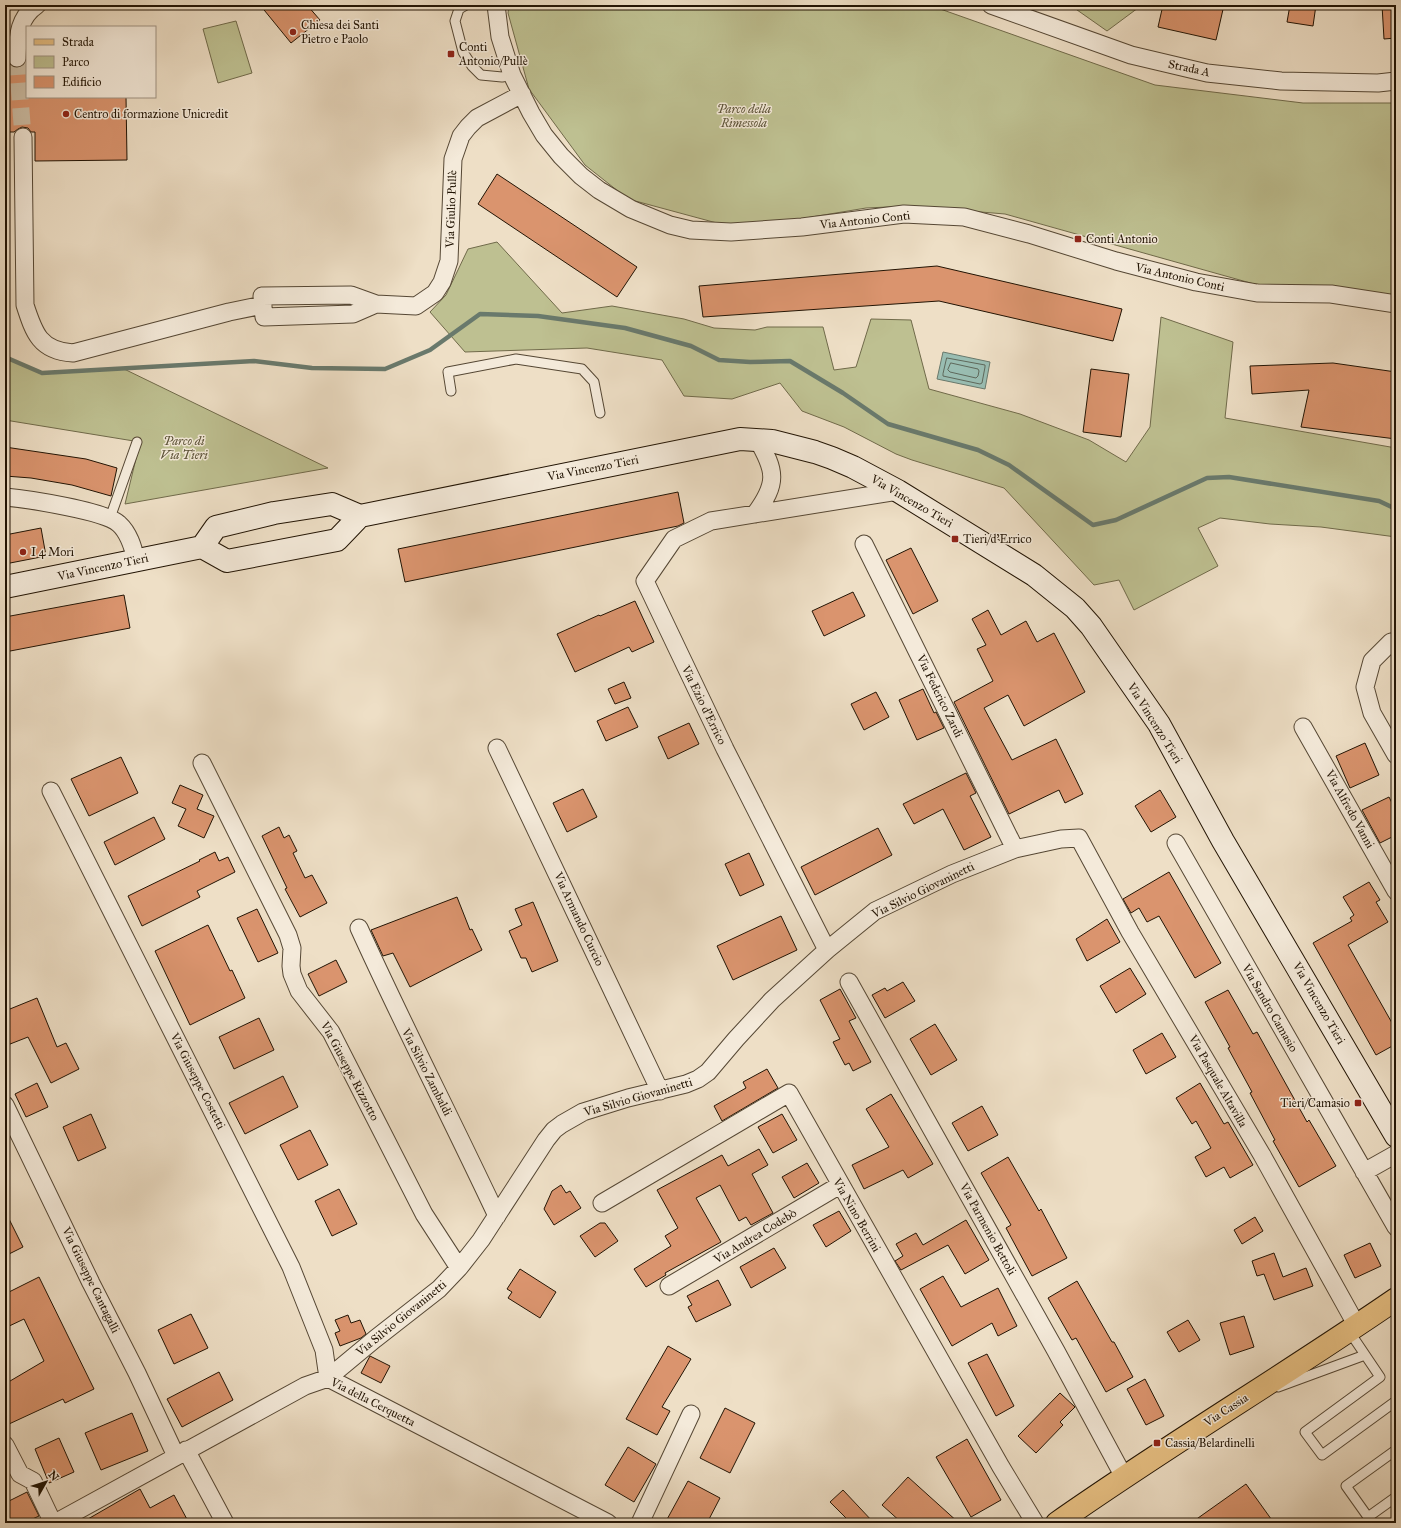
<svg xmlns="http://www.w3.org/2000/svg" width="1401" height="1528" font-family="'IM FELL Great Primer',serif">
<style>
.green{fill:#bec091;stroke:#706a4a}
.water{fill:#99bdb2;stroke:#69796c}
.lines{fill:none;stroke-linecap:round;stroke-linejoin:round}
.shore{stroke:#5e685b;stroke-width:1}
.stream{stroke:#69796c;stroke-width:4.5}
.building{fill:#da946e;stroke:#221404}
.street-tunnel{stroke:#cfc1a9;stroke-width:17;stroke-dasharray:17 8;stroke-linecap:butt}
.lane-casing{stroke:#554734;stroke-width:11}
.street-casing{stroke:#554734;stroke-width:19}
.secondary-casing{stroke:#221404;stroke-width:24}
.primary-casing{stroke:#221404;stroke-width:24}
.lane{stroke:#f4eada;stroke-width:9}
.street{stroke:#f4eada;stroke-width:17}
.secondary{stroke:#f4eada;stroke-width:22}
.primary{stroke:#e7c083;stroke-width:22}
.poi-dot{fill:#8f2418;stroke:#f4eada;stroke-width:1.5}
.labels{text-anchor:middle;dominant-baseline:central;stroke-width:3;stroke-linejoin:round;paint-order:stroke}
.poi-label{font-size:12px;fill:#221404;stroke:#f4eada;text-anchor:start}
.street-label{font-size:12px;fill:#221404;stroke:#f4eada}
.park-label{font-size:12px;font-style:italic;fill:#595035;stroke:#f4eada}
</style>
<rect width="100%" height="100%" fill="#eedfc6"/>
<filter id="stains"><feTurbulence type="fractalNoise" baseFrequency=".005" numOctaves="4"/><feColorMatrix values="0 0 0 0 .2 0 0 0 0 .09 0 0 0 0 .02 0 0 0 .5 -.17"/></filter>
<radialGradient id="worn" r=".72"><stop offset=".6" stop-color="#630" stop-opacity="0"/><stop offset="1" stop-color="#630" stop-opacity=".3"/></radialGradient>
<path class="green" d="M509,5H929L1155,85L1303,103H1396V297L1368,293L1254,284L1005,214L909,206L866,208L739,229L628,199L585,165L529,89L508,13Z
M1070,5H1142L1107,31Z
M236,21L252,73L218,83L203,29Z
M497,242L562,313L612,306L684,319L714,328L755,330L767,327H823L834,370L856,367L871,319L911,320L929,389L1020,414L1089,440L1126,462L1150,427L1161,317L1233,342L1225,418L1396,448V537L1321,527L1270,524L1220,518L1198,528L1218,566L1134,610L1119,580L1094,585L1004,488L912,460L896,454L844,427L802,411L780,383L732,399L684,396L662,360L587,348L465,352L430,312L446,295L468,249Z
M5,357L42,373L122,368L328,468L125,504L140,442L5,420Z"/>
<path class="water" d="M943,352L990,362L985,389L937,379Z"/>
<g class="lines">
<path class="shore" d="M947,358L985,365V367L982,383L980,384L943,376V374Z
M951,363L978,369L979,371L978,376L976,378L950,372L948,370Z"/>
<path class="stream" d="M5,357L42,373L254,361L312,368L385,369L430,350L480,314L538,316L625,328L691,346L719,360L750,362L790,361L843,393L888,424L978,450L1009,465L1093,525L1116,520L1207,478L1229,477L1379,501L1396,509"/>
</g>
<path class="building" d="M260,5H307L320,20L291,43Z
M1163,5H1224L1216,40L1158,27Z
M1290,5H1316L1313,26L1287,22Z
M1382,5H1396V38L1384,39Z
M5,71H27V97H126L127,160L35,161V132H31L28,128L22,127L18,129L14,132H5Z
M497,174L637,267L617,297L478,204Z
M937,266L1122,309L1113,341L939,301L703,317L699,286Z
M1333,363L1396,372V439L1301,427L1309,390L1252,394L1250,366Z
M1091,369L1129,374L1121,437L1083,432Z
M5,447L86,459L117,468L111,496L72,485L31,478L5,476Z
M678,492L684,523L678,526L405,582L398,549Z
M41,528L46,556L5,564V535Z
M911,548L938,601L913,614L886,560Z
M853,592L865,616L824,636L812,611Z
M124,595L130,628L5,652V617Z
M635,601L654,642L632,652L629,647L575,672L557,634L599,615L600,616Z
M988,610L1001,635L1026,621L1037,642L1054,633L1085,692L1024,726L1008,695L984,708L1012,760L1056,739L1083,794L1065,803L1059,790L1009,814L954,702L993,681L977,649L986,645L972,619Z
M624,682L631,698L615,704L608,689Z
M923,689L934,713L936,712L944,728L917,740L899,700Z
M876,692L889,717L864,730L851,704Z
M628,707L638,727L606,741L597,721Z
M689,723L699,744L668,759L658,737Z
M1365,743L1379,775L1350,788L1336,756Z
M121,757L138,793L89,816L71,779Z
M966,773L976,793L970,796L991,837L964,850L943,809L914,824L903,804Z
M180,785L203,795L197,809L214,816L204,838L178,826L186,809L172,803Z
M583,789L597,817L567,832L553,803Z
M1160,790L1176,817L1151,832L1135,806Z
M1389,797L1396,811V835L1380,843L1362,810Z
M154,817L165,839L115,865L104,842Z
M279,827L284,838L289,835L297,851L293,853L305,878L312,875L327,903L300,917L285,889L287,888L262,836Z
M878,828L892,855L815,895L801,867Z
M215,852L219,861L228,857L235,872L197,891L200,897L142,926L128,896L200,861L199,860Z
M749,853L764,885L740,896L725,864Z
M1169,872L1221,963L1195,978L1159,916L1147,922L1139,908L1131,913L1123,899Z
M1369,882L1380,900L1376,902L1388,922L1348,945L1396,1030V1044L1376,1055L1313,943L1352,921L1350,918L1354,915L1343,897Z
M457,897L470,930L472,929L482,950L410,987L393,953L383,956L371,930Z
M533,902L558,961L532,972L526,958H521L509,931L522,925L515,909Z
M257,909L278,953L258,962L237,918Z
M781,916L797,950L733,980L717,946Z
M1107,919L1120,942L1087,961L1076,939Z
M208,925L230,971L232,970L245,998L190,1025L155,951Z
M336,960L347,982L319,996L308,974Z
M1130,968L1146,994L1116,1013L1100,986Z
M903,982L915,1001L885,1018L872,995L885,988L887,991Z
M840,989L856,1018L849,1021L871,1062L853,1071L849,1063L845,1065L833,1042L840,1039L820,1000Z
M1228,990L1253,1034L1257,1032L1307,1122L1309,1120L1336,1166L1299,1187L1273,1141L1275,1140L1250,1093L1252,1092L1228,1048L1230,1047L1205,1002Z
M37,998L57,1047L66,1043L79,1069L51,1083L28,1037L5,1046V1011Z
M259,1018L274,1050L234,1069L219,1037Z
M935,1024L957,1060L931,1075L910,1039Z
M1162,1033L1176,1057L1146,1074L1133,1050Z
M767,1069L778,1088L722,1121L714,1106L746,1088L743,1082Z
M283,1076L298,1107L245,1134L229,1103Z
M37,1083L48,1107L26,1117L15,1094Z
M1200,1083L1224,1124L1228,1122L1253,1165L1230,1178L1224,1167L1206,1177L1195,1157L1211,1148L1196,1121L1192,1124L1176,1098Z
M891,1094L933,1164L908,1178L903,1170L864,1189L852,1165L889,1147L866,1109Z
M982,1106L998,1135L968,1151L952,1123Z
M91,1114L106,1148L78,1161L63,1127Z
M782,1114L797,1140L773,1153L758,1127Z
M310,1130L328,1165L298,1180L280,1145Z
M759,1149L768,1165L752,1174L773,1213L751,1225L746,1217L739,1221L720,1185L696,1198L721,1242L665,1273L666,1275L646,1287L634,1269L671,1246L665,1236L678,1228L657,1190L722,1155L728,1166Z
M1008,1157L1039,1211L1041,1209L1067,1258L1032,1276L1006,1228L1011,1225L981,1173Z
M807,1163L819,1183L794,1198L782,1177Z
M561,1185L566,1193L570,1191L581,1208L554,1225L544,1209L552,1191Z
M339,1189L357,1224L332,1236L315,1201Z
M5,1211L23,1247L5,1256Z
M839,1211L851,1231L826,1247L813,1225Z
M1255,1217L1263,1231L1242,1244L1234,1230Z
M966,1220L989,1260L965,1274L948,1245L901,1270L895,1261L903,1256L896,1244L916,1233L923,1245Z
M600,1223H605L618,1241L595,1257L580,1236Z
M1370,1243L1381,1266L1355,1278L1344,1255Z
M774,1248L786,1268L751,1288L740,1267Z
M1274,1253L1283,1277L1306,1268L1313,1286L1274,1300L1264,1274L1257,1276L1252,1261Z
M520,1269L556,1292L540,1318L508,1298L512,1292L507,1289Z
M943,1276L961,1307L998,1288L1017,1326L998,1336L992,1323L952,1346L920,1289Z
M39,1277L94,1389L65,1403L63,1399L9,1424L5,1416V1384L44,1361L24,1319L5,1328V1294Z
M718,1280L731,1305L696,1322L688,1307L692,1305L687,1296Z
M1077,1281L1112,1342H1114L1133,1377L1106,1392L1076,1338L1072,1340L1048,1298Z
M191,1314L208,1348L174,1364L158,1330Z
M348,1315L351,1323L360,1320L366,1334L361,1338L340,1346L335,1333L340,1331L335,1320Z
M1244,1316L1254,1347L1230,1355L1220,1323Z
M1188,1320L1200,1340L1179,1352L1167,1332Z
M668,1346L691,1359L662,1407L670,1411L657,1435L626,1419Z
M987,1354L1014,1406L996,1416L968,1363Z
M370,1356L390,1366L381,1383L361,1373Z
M219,1372L233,1400L182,1427L167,1399Z
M1145,1379L1164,1416L1146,1425L1127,1389Z
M1060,1393L1075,1407L1060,1422L1063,1425L1036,1453L1018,1436Z
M725,1408L755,1423L730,1473L700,1458Z
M132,1413L148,1451L101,1470L85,1433Z
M59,1438L74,1472L49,1483L35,1449Z
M967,1439L1001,1500L971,1517L936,1457Z
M628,1447L656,1464L634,1502L605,1485Z
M908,1477L959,1523H902L882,1505Z
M688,1481L720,1498L707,1523H665Z
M1246,1484L1274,1523H1191Z
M140,1489L150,1508L174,1495L189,1523H81Z
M843,1490L874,1523H851L830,1502Z
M27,1492L39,1516L24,1523H9L5,1515V1503Z"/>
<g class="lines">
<path class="street-tunnel" d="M17,58L23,137"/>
<defs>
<path id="lane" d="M466,5L459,9L455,21L463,52L472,66L481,75L502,77L512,75
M451,391L448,372L516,359L582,369L594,382L600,413
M110,518L137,442
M1349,1331L1380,1377L1305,1432L1322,1455L1396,1401
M1278,1387L1365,1355
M1396,1450L1346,1486L1368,1517L1396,1497"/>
<path id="street" d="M496,5L500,37L512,75L531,113L544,135L561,156L581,176L599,190L631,209L670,225L691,230L731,232L802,227L904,214L964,217L1029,234L1116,261L1196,282L1257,293L1331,294L1396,304
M991,5L1131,55L1207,73L1281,81L1378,83L1396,81
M17,58C18,36 18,18 37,5
M23,137L25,305C34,333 40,351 73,353L229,312L263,305
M376,304L353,314L264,317L262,296L351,295L376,304L416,306L435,293L442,282L449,261L453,159L461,136L468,127L477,118L522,94
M5,497C27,499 106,511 119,524C129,533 133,547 136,560
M755,514C778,483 776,471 757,439
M864,544L1015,849
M1396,641L1391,642L1372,661L1365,687L1372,713L1396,755
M1303,727L1396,891
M497,748L660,1091
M202,763L288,935L292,948L291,966L292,974L299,991L331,1032L424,1214L459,1268
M51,791L291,1267L324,1350L328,1378
M1176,843L1396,1227
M359,928C403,1025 452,1120 497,1216
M827,950L725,749L645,581L674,539L711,521L898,491
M849,982L1056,1351L1124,1477
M5,1105L91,1283L137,1373L176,1456
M1364,1172L1396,1154
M602,1203L789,1093L1001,1467L1035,1523
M669,1286L840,1185
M328,1378L375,1339L439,1289L459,1268L481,1240L546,1140L554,1130L562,1124L583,1112L628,1098L686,1084L698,1079L708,1072L736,1039L772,1000L827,950L875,911L952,874L1015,849L1061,839L1079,838L1130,932L1262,1155L1357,1326
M5,1445L20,1474L33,1481L53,1523
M186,1450L225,1523
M55,1523L305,1386L328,1378L608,1523
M640,1523L691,1414"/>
<path id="secondary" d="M202,547L216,527L274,513L332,504L360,516L740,439L772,441L815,452L832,458L853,467L898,491L1034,575L1075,608L1091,626L1159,724L1223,841L1396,1136
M5,587L202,547L227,561L337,540L360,516"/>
<path id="primary" d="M1057,1523C1168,1445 1284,1376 1396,1299"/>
</defs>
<use href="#lane" class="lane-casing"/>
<use href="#street" class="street-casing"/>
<use href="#secondary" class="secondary-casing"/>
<use href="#primary" class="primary-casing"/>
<use href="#lane" class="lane"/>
<use href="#street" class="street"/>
<use href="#secondary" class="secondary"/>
<use href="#primary" class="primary"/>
</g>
<g class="poi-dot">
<circle cx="293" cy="32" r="4"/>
<rect x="447" y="50" width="8" height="8" rx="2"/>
<circle cx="66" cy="114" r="4"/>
<rect x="1074" y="235" width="8" height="8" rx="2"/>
<rect x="951" y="535" width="8" height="8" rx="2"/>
<circle cx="23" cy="552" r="4"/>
<rect x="1354" y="1099" width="8" height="8" rx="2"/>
<rect x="1153" y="1439" width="8" height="8" rx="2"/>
</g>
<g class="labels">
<g class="poi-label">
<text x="301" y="25">Chiesa dei Santi<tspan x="301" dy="14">Pietro e Paolo</tspan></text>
<text x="459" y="47">Conti<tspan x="459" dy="14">Antonio/Pullè</tspan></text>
<text x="74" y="114">Centro di formazione Unicredit</text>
<text x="1086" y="239">Conti Antonio</text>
<text x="963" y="539">Tieri/d'Errico</text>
<text x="31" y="552">I 4 Mori</text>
<text x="1350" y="1103" text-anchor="end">Tieri/Camasio</text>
<text x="1165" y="1443">Cassia/Belardinelli</text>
</g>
<g class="street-label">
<text transform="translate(1189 68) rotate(12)">Strada A</text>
<text transform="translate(451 209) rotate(-88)">Via Giulio Pullè</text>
<text transform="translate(865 220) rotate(-6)">Via Antonio Conti</text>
<text transform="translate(1180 277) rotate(13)">Via Antonio Conti</text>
<text transform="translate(593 468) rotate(-11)">Via Vincenzo Tieri</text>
<text transform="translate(912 501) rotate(30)">Via Vincenzo Tieri</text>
<text transform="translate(103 567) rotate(-12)">Via Vincenzo Tieri</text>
<text transform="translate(940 696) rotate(64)">Via Federico Zardi</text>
<text transform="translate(704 705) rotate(64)">Via Ezio d'Errico</text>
<text transform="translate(1155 723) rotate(58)">Via Vincenzo Tieri</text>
<text transform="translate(1350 809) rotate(61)">Via Alfredo Vanni</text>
<text transform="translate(923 890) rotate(-26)">Via Silvio Giovaninetti</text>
<text transform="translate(579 919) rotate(65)">Via Armando Curcio</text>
<text transform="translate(1319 1003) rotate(60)">Via Vincenzo Tieri</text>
<text transform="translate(1270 1008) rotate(60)">Via Sandro Camasio</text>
<text transform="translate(350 1071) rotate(62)">Via Giuseppe Rizzotto</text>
<text transform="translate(427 1072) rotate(63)">Via Silvio Zambaldi</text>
<text transform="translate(198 1081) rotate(63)">Via Giuseppe Costetti</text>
<text transform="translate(1218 1081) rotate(60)">Via Pasquale Altavilla</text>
<text transform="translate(638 1097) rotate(-16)">Via Silvio Giovaninetti</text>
<text transform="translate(857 1215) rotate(60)">Via Nino Berrini</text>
<text transform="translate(988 1229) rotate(61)">Via Parmenio Bettoli</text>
<text transform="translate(755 1236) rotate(-31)">Via Andrea Codebò</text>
<text transform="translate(91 1280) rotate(64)">Via Giuseppe Cantagalli</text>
<text transform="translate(401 1318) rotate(-39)">Via Silvio Giovaninetti</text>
<text transform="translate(373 1402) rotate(27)">Via della Cerquetta</text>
<text transform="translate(1226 1410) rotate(-33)">Via Cassia</text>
</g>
<g class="park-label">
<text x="744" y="109">Parco della<tspan x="744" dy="14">Rimessola</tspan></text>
<text x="184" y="441">Parco di<tspan x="184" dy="14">Via Tieri</tspan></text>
</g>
</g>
<rect width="1401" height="1528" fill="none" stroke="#eedfc6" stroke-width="20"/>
<rect x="6" y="6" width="1389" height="1516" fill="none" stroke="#221404" stroke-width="2"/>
<rect x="10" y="10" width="1381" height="1508" fill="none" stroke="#221404"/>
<rect x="26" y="26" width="130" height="72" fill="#f4eada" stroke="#a09484"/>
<rect x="34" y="39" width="20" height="6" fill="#e7c083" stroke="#a09484"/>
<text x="62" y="46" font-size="12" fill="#221404">Strada</text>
<rect x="34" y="56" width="20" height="12" fill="#bec091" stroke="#a09484"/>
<text x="62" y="66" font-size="12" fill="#221404">Parco</text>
<rect x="34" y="76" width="20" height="12" fill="#da946e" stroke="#a09484"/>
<text x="62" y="86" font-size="12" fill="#221404">Edificio</text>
<g transform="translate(46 1482) rotate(51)" stroke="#f4eada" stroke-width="3" paint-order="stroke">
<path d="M0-3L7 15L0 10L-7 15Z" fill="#221404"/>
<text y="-6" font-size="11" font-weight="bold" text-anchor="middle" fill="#221404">N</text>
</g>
<rect width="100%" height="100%" filter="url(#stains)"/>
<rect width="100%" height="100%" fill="url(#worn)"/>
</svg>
